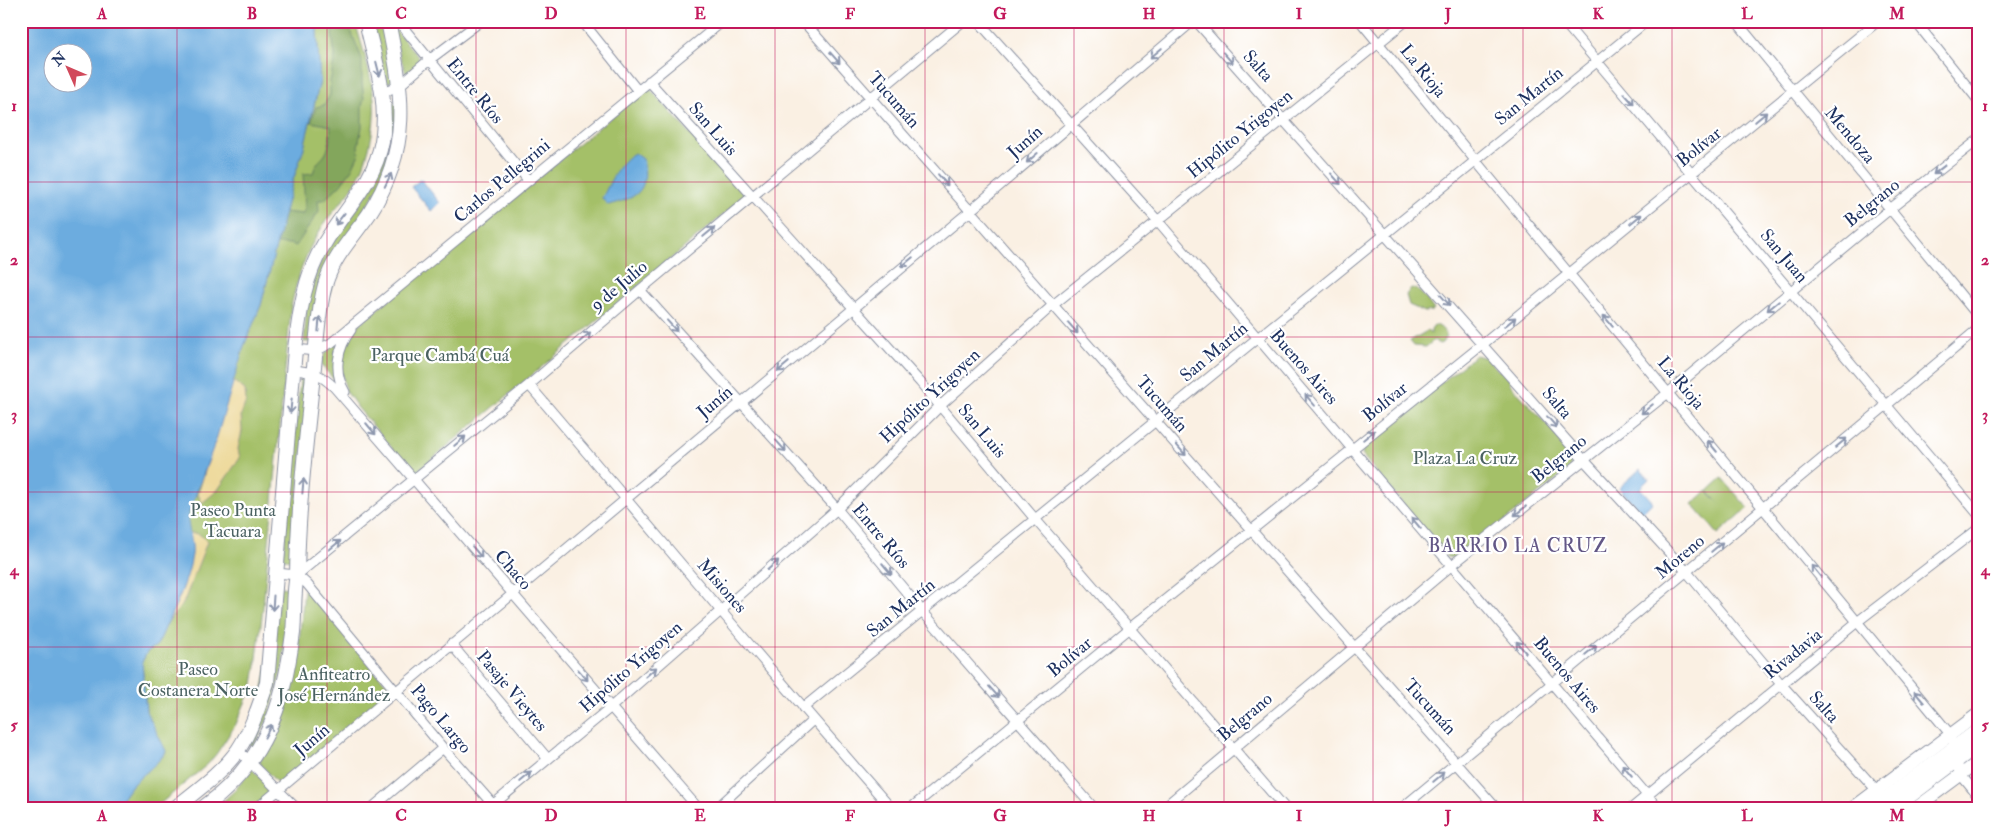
<svg xmlns="http://www.w3.org/2000/svg" width="1999" height="829" font-family="'IM FELL Double Pica',serif">
<style>
.green{fill:#a4c068;stroke:#607863}
.forest{fill:#83a65c;stroke:#4f6a5d}
.sand{fill:#eeda9e;stroke:#84847e}
.water{fill:#6cacdf;stroke:#446e9e;fill-rule:evenodd}
.lines{fill:none;stroke-linecap:round;stroke-linejoin:round}
.street-casing{stroke:#8a90a0;stroke-width:11}
.secondary-casing{stroke:#8a90a0;stroke-width:14}
.primary-casing{stroke:#8a90a0;stroke-width:16}
.highway-casing{stroke:#8a90a0;stroke-width:17}
.street{stroke:#fff;stroke-width:9}
.secondary{stroke:#fff;stroke-width:12}
.primary{stroke:#fff;stroke-width:14}
.highway{stroke:#fff;stroke-width:15}
.oneway{stroke:#8d97ae}
.grid{fill:none;stroke:#c2185b;stroke-width:1;stroke-opacity:0.55}
.labels{text-anchor:middle;dominant-baseline:central;stroke-width:4.5;stroke-linejoin:round;paint-order:stroke}
.street-label{font-size:18px;fill:#1b2f5e;stroke:#fff}
.park-label{font-size:18px;fill:#4b6262;stroke:#fff}
.neighbourhood-label{font-size:19px;letter-spacing:1px;fill:#635786;stroke:#fff}
.neatline{fill:none;stroke:#c2185b;stroke-width:2}
.grid-label{font-size:16px;text-anchor:middle;font-weight:bold;fill:#c2185b}
</style>
<rect width="100%" height="100%" fill="#fff"/>
<filter id="ink" filterUnits="userSpaceOnUse"><feTurbulence type="fractalNoise" baseFrequency=".02" numOctaves="2"/><feDisplacementMap in="SourceGraphic" scale="10" xChannelSelector="R" yChannelSelector="G"/><feConvolveMatrix kernelMatrix="1 2 1 2 8 2 1 2 1" color-interpolation-filters="sRGB"/></filter>
<filter id="wash" filterUnits="userSpaceOnUse"><feTurbulence type="fractalNoise" baseFrequency=".0096" numOctaves="4" result="noise"/><feDisplacementMap in="SourceGraphic" scale="20" xChannelSelector="R" yChannelSelector="G"/><feGaussianBlur stdDeviation="1.12" result="paint"/><feColorMatrix in="noise" values="0 0 0 0 0 0 0 0 0 0 0 0 0 0 0 0 0 1.4 0 .05"/><feComposite in="paint" operator="in"/></filter>
<g filter="url(#wash)">
<rect width="100%" height="100%" fill="#faf0e3"/>
<path class="green" d="M319,21H355C362,46 371,73 374,99C376,127 368,163 353,187C342,203 328,216 319,232C304,256 297,280 291,307L263,608L256,666L253,684L236,724L217,753L208,764L155,808H115C121,801 126,792 132,785C140,776 161,761 166,752L146,711L142,662L147,652L157,645L162,635C171,614 184,593 189,570C193,552 186,534 188,516L244,346L261,305L293,180L303,151L320,81L317,32Z
M371,21H381L395,80L387,83Z
M389,22L422,61L406,74Z
M648,87L746,196L414,474L358,408L346,391L340,365L351,334L358,325Z
M397,103V120L383,181L350,232L313,342H304L307,302L316,273L325,252L368,192L388,104Z
M1411,288C1421,289 1428,302 1434,310L1433,311L1425,312L1409,305L1406,295Z
M1434,325C1441,326 1444,330 1446,336L1442,343L1439,344L1434,340L1426,347L1414,346L1410,341L1427,331L1431,334V329Z
M343,338L337,383L321,365C322,353 334,345 343,338Z
M1476,355L1487,358L1499,371L1502,370L1510,380V384L1572,452L1570,468L1459,558L1447,557L1362,455L1364,444Z
M300,380H309L292,560L283,559Z
M1722,478L1748,508L1718,534L1692,504L1707,491L1720,504L1708,491Z
M281,587L290,588L282,669L267,721L253,747L246,742L258,717Z
M308,589L392,691L280,786L259,763C267,750 276,736 281,722C297,680 300,634 304,590Z
M252,769L273,791L253,808H216L235,790Z"/>
<path class="forest" d="M335,21H347L362,59V82L364,99L362,106V127L358,146L359,154L352,169L340,185L324,200H318L319,211L296,246L291,244H277L284,212L303,214L305,208L303,174L313,173C317,161 317,164 324,156C330,149 330,135 331,126L311,122L316,107L324,105L330,95V82L335,56L332,34Z"/>
<path class="sand" d="M233,381L245,390L246,401L241,415L242,431L238,449L240,458L217,491L202,503L198,494Z
M189,533C197,533 202,534 207,542L183,604L168,622C181,594 196,564 189,533Z"/>
<path class="water" d="M21,21H319L317,32L320,81L303,151L293,180L261,305L244,346L216,440L188,516C187,529 194,542 192,555C188,583 173,609 162,635L157,645L147,652L142,662L146,711L166,751C161,761 141,776 132,785C126,792 121,801 115,808H21ZM52,52H82V82H52Z
M635,153L643,159C650,193 635,198 608,205L602,198C610,184 618,160 635,153Z
M421,179L440,203L431,211L411,187Z
M1640,469L1649,479L1640,488L1653,502L1642,513L1619,488Z"/>
</g>
<g filter="url(#ink)">
<g class="lines">
<defs>
<path id="street" d="M398,21L528,180
M582,21L638,91
M803,21L1496,808
M978,21L1158,221L1658,808
M1196,21L1584,460L1687,572L1781,684L1880,794
M1360,21L1950,734L1951,739
M1563,21L1978,514
M1736,21L1978,316
M1915,21L1978,100
M649,81L920,382L1035,519L1285,808
M383,92L399,86L429,60L481,21
M640,290L837,509L923,612L1094,808
M295,349L316,351L331,343L723,21
M294,370C313,372 319,373 334,387L698,808
M529,385C650,526 768,669 891,808
M345,392C333,372 337,348 351,330
M276,573L297,575L307,584L443,748L496,808
M297,575L529,385L640,290L963,21
M451,644L548,759
M803,708L1647,21
M238,750L296,808
M1955,756L1961,775L1978,796
M257,808L970,211L1193,21
M372,808L443,748
M489,808L611,707L837,509L940,406L1053,305L1406,21
M717,808L813,720
M911,808L1130,628L1483,344L1878,21
M1163,808L1452,565L1668,393L1890,209L1978,140
M1402,808L1978,329
M1632,808L1857,622L1978,529"/>
<path id="secondary" d="M1853,808L1978,714
M1916,808L1978,762"/>
<path id="primary" d="M175,808C196,791 222,773 238,750C251,731 259,706 267,683L295,349C300,311 304,277 324,244C345,208 374,184 382,141C389,100 375,61 366,21
M203,808C265,763 284,706 293,633C295,613 293,594 297,575C298,509 306,441 313,375C317,345 317,314 325,285C333,257 353,237 369,214C412,147 403,95 388,21"/>
<path id="highway" d="M1874,808L1978,731
M1893,808L1978,744"/>
</defs>
<use href="#street" class="street-casing"/>
<use href="#secondary" class="secondary-casing"/>
<use href="#primary" class="primary-casing"/>
<use href="#highway" class="highway-casing"/>
<use href="#street" class="street"/>
<use href="#secondary" class="secondary"/>
<use href="#primary" class="primary"/>
<use href="#highway" class="highway"/>
</g>
<defs><path id="oneway-shaft" d="M-6 0H5M1.5-3L5.5 0L1.5 3" fill="none" stroke-width="1.6" stroke-linecap="round" stroke-linejoin="round" transform="scale(1.25)"/></defs>
<g class="oneway">
<use href="#oneway-shaft" transform="translate(1156 53) rotate(140)"/>
<use href="#oneway-shaft" transform="translate(835 58) rotate(49)"/>
<use href="#oneway-shaft" transform="translate(1228 58) rotate(48)"/>
<use href="#oneway-shaft" transform="translate(378 69) rotate(76)"/>
<use href="#oneway-shaft" transform="translate(1629 99) rotate(49)"/>
<use href="#oneway-shaft" transform="translate(1761 117) rotate(-40)"/>
<use href="#oneway-shaft" transform="translate(1032 158) rotate(139)"/>
<use href="#oneway-shaft" transform="translate(1939 170) rotate(142)"/>
<use href="#oneway-shaft" transform="translate(1336 179) rotate(48)"/>
<use href="#oneway-shaft" transform="translate(388 180) rotate(-64)"/>
<use href="#oneway-shaft" transform="translate(943 180) rotate(49)"/>
<use href="#oneway-shaft" transform="translate(340 219) rotate(128)"/>
<use href="#oneway-shaft" transform="translate(1636 219) rotate(-39)"/>
<use href="#oneway-shaft" transform="translate(709 232) rotate(-40)"/>
<use href="#oneway-shaft" transform="translate(907 262) rotate(141)"/>
<use href="#oneway-shaft" transform="translate(1445 300) rotate(48)"/>
<use href="#oneway-shaft" transform="translate(1773 306) rotate(141)"/>
<use href="#oneway-shaft" transform="translate(1608 321) rotate(-130)"/>
<use href="#oneway-shaft" transform="translate(1510 322) rotate(-40)"/>
<use href="#oneway-shaft" transform="translate(319 324) rotate(-85)"/>
<use href="#oneway-shaft" transform="translate(672 326) rotate(48)"/>
<use href="#oneway-shaft" transform="translate(1073 328) rotate(49)"/>
<use href="#oneway-shaft" transform="translate(585 337) rotate(-41)"/>
<use href="#oneway-shaft" transform="translate(783 367) rotate(140)"/>
<use href="#oneway-shaft" transform="translate(1310 400) rotate(-131)"/>
<use href="#oneway-shaft" transform="translate(291 406) rotate(95)"/>
<use href="#oneway-shaft" transform="translate(1647 409) rotate(141)"/>
<use href="#oneway-shaft" transform="translate(1552 422) rotate(49)"/>
<use href="#oneway-shaft" transform="translate(371 429) rotate(50)"/>
<use href="#oneway-shaft" transform="translate(1369 435) rotate(-39)"/>
<use href="#oneway-shaft" transform="translate(460 441) rotate(-40)"/>
<use href="#oneway-shaft" transform="translate(1841 443) rotate(-40)"/>
<use href="#oneway-shaft" transform="translate(781 446) rotate(48)"/>
<use href="#oneway-shaft" transform="translate(1712 446) rotate(-130)"/>
<use href="#oneway-shaft" transform="translate(1181 450) rotate(48)"/>
<use href="#oneway-shaft" transform="translate(303 486) rotate(-85)"/>
<use href="#oneway-shaft" transform="translate(1520 511) rotate(142)"/>
<use href="#oneway-shaft" transform="translate(1416 523) rotate(-130)"/>
<use href="#oneway-shaft" transform="translate(335 545) rotate(-39)"/>
<use href="#oneway-shaft" transform="translate(1717 547) rotate(-40)"/>
<use href="#oneway-shaft" transform="translate(477 552) rotate(50)"/>
<use href="#oneway-shaft" transform="translate(773 565) rotate(-41)"/>
<use href="#oneway-shaft" transform="translate(887 569) rotate(50)"/>
<use href="#oneway-shaft" transform="translate(1816 571) rotate(-129)"/>
<use href="#oneway-shaft" transform="translate(273 603) rotate(94)"/>
<use href="#oneway-shaft" transform="translate(1521 647) rotate(-130)"/>
<use href="#oneway-shaft" transform="translate(1591 650) rotate(-39)"/>
<use href="#oneway-shaft" transform="translate(651 672) rotate(-41)"/>
<use href="#oneway-shaft" transform="translate(583 675) rotate(49)"/>
<use href="#oneway-shaft" transform="translate(994 692) rotate(48)"/>
<use href="#oneway-shaft" transform="translate(1919 697) rotate(-130)"/>
<use href="#oneway-shaft" transform="translate(268 731) rotate(-62)"/>
<use href="#oneway-shaft" transform="translate(1627 771) rotate(-130)"/>
<use href="#oneway-shaft" transform="translate(526 777) rotate(-40)"/>
<use href="#oneway-shaft" transform="translate(1439 777) rotate(-40)"/>
</g>
</g>
<path class="grid" d="M177,21V808M327,21V808M476,21V808M626,21V808M775,21V808M925,21V808M1074,21V808M1224,21V808M1373,21V808M1523,21V808M1672,21V808M1822,21V808M21,182H1978M21,337H1978M21,492H1978M21,647H1978"/>
<g class="labels">
<g class="street-label">
<text transform="translate(1258 66) rotate(48)">Salta</text>
<text transform="translate(1423 71) rotate(51)">La Rioja</text>
<text transform="translate(475 91) rotate(51)">Entre Ríos</text>
<text transform="translate(1529 96) rotate(-39)">San Martín</text>
<text transform="translate(894 100) rotate(49)">Tucumán</text>
<text transform="translate(713 129) rotate(49)">San Luis</text>
<text transform="translate(1240 134) rotate(-39)">Hipólito Yrigoyen</text>
<text transform="translate(1850 135) rotate(50)">Mendoza</text>
<text transform="translate(1025 142) rotate(-41)">Junín</text>
<text transform="translate(1699 147) rotate(-39)">Bolívar</text>
<text transform="translate(502 181) rotate(-40)">Carlos Pellegrini</text>
<text transform="translate(1872 203) rotate(-39)">Belgrano</text>
<text transform="translate(1784 256) rotate(50)">San Juan</text>
<text transform="translate(619 286) rotate(-40)">9 de Julio</text>
<text transform="translate(1214 352) rotate(-40)">San Martín</text>
<text transform="translate(1304 367) rotate(49)">Buenos Aires</text>
<text transform="translate(1681 383) rotate(50)">La Rioja</text>
<text transform="translate(930 396) rotate(-43)">Hipólito Yrigoyen</text>
<text transform="translate(715 402) rotate(-40)">Junín</text>
<text transform="translate(1385 402) rotate(-39)">Bolívar</text>
<text transform="translate(1557 403) rotate(49)">Salta</text>
<text transform="translate(1162 404) rotate(49)">Tucumán</text>
<text transform="translate(982 431) rotate(50)">San Luis</text>
<text transform="translate(1559 459) rotate(-39)">Belgrano</text>
<text transform="translate(881 536) rotate(50)">Entre Ríos</text>
<text transform="translate(1680 557) rotate(-40)">Moreno</text>
<text transform="translate(513 570) rotate(49)">Chaco</text>
<text transform="translate(722 586) rotate(49)">Misiones</text>
<text transform="translate(901 608) rotate(-39)">San Martín</text>
<text transform="translate(1793 654) rotate(-39)">Rivadavia</text>
<text transform="translate(1070 657) rotate(-40)">Bolívar</text>
<text transform="translate(631 667) rotate(-41)">Hipólito Yrigoyen</text>
<text transform="translate(1567 675) rotate(50)">Buenos Aires</text>
<text transform="translate(512 691) rotate(50)">Pasaje Vieytes</text>
<text transform="translate(1430 707) rotate(48)">Tucumán</text>
<text transform="translate(1824 707) rotate(48)">Salta</text>
<text transform="translate(1245 717) rotate(-40)">Belgrano</text>
<text transform="translate(441 719) rotate(50)">Pago Largo</text>
<text transform="translate(312 740) rotate(-40)">Junín</text>
</g>
<g class="park-label">
<text x="440" y="355">Parque Cambá Cuá</text>
<text x="1465" y="458">Plaza La Cruz</text>
<text x="233" y="510">Paseo Punta<tspan x="233" dy="21">Tacuara</tspan></text>
<text x="198" y="669">Paseo<tspan x="198" dy="21">Costanera Norte</tspan></text>
<text x="334" y="674">Anfiteatro<tspan x="334" dy="21">José Hernández</tspan></text>
</g>
<g class="neighbourhood-label">
<text x="1518" y="546">BARRIO LA CRUZ</text>
</g>
</g>
<rect width="1999" height="829" fill="none" stroke="#fff" stroke-width="55"/>
<g transform="translate(68 68) rotate(315)"><circle r="24" fill="#ffffff" stroke="#a4acbf"/>
<path d="M0-4L9 19L0 12L-9 19Z" fill="#d1495b"/>
<text y="-8" font-size="14" font-weight="bold" text-anchor="middle" fill="#1b2f5e">N</text>
</g>
<rect x="28" y="28" width="1944" height="774" class="neatline"/>
<g class="grid-label">
<text x="102" y="19">A</text>
<text x="252" y="19">B</text>
<text x="401" y="19">C</text>
<text x="551" y="19">D</text>
<text x="700" y="19">E</text>
<text x="850" y="19">F</text>
<text x="1000" y="19">G</text>
<text x="1149" y="19">H</text>
<text x="1299" y="19">I</text>
<text x="1448" y="19">J</text>
<text x="1598" y="19">K</text>
<text x="1747" y="19">L</text>
<text x="1897" y="19">M</text>
<text x="14" y="111">1</text>
<text x="1985" y="111">1</text>
<text x="14" y="265">2</text>
<text x="1985" y="265">2</text>
<text x="14" y="420">3</text>
<text x="1985" y="420">3</text>
<text x="14" y="575">4</text>
<text x="1985" y="575">4</text>
<text x="14" y="730">5</text>
<text x="1985" y="730">5</text>
<text x="102" y="821">A</text>
<text x="252" y="821">B</text>
<text x="401" y="821">C</text>
<text x="551" y="821">D</text>
<text x="700" y="821">E</text>
<text x="850" y="821">F</text>
<text x="1000" y="821">G</text>
<text x="1149" y="821">H</text>
<text x="1299" y="821">I</text>
<text x="1448" y="821">J</text>
<text x="1598" y="821">K</text>
<text x="1747" y="821">L</text>
<text x="1897" y="821">M</text>
</g>
</svg>
